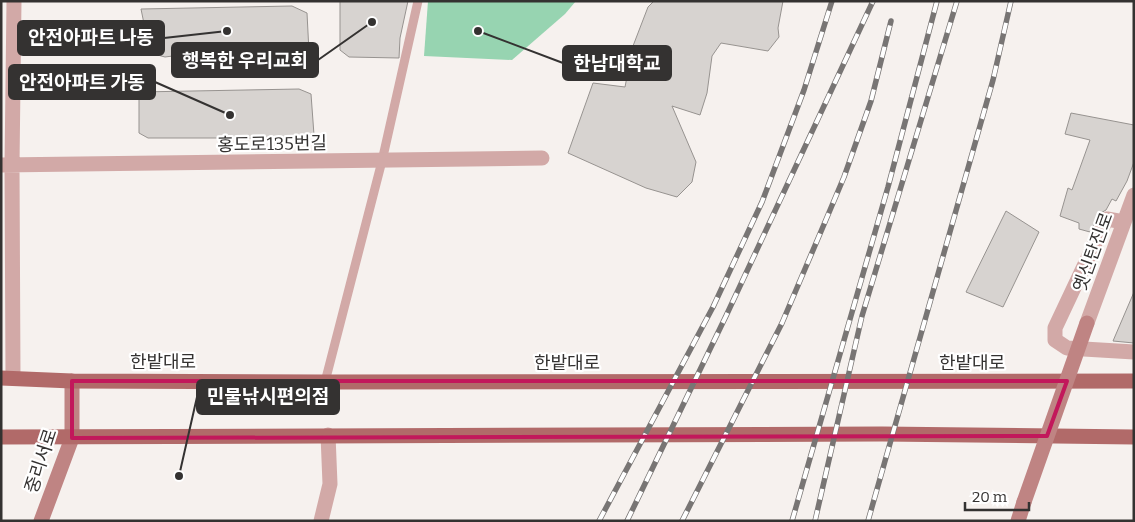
<svg xmlns="http://www.w3.org/2000/svg" width="1135" height="522" font-family="Bitter,'Noto Sans KR',serif">
<style>
.green{fill:#97d4b1}
.building{fill:#d7d3d0;stroke:#979390}
.lines{fill:none;stroke-linecap:round;stroke-linejoin:round}
.lane{stroke:#d2a9a7;stroke-width:9}
.street{stroke:#d2a9a7;stroke-width:15}
.secondary{stroke:#bf8483;stroke-width:15}
.primary{stroke:#b16a69;stroke-width:15}
.rail-casing{stroke:#787574;stroke-width:5.5}
.rail{stroke:#fff;stroke-width:4;stroke-dasharray:11;stroke-linecap:butt}
.secondary-bridge{stroke:#bf8483;stroke-width:15}
.marked{fill:none;stroke:#c2185b;stroke-width:4;stroke-linejoin:round}
.labels{text-anchor:middle;dominant-baseline:central;stroke-width:4.5;stroke-linejoin:round;paint-order:stroke}
.street-label{font-size:18px;fill:#343231;stroke:#fff}
.leader{fill:none;stroke:#343231;stroke-width:2}
.callout-dot{fill:#343231;stroke:#fff;stroke-width:2}
.callout{fill:#343231;stroke:#343231;stroke-width:2}
.callout-label{font-size:19px;text-anchor:middle;font-weight:bold;fill:#fff}
</style>
<rect width="100%" height="100%" fill="#f6f1ee"/>
<path class="green" d="M428,1H576L565,14L512,60L424,56Z"/>
<path class="building" d="M340,1H408L400,38L399,58L349,57L340,50Z
M654,1H783L778,28L779,37L768,51L721,43L712,56L707,93L700,115L672,106L696,162L692,182L677,197L646,188L568,153L593,83L625,87L633,46L648,7Z
M292,6L307,13L309,52L258,55L246,50L220,57L196,53L165,57L150,53L141,9Z
M299,89L311,94L314,135L306,138H148L139,133V92Z
M1071,113L1134,125V162L1127,181L1116,201L1112,199L1106,210L1099,214L1090,232L1079,229V223L1060,216L1068,188L1072,190L1090,140L1065,134Z
M1006,211L1039,232L1003,307L966,292Z
M1134,292V343L1113,341Z"/>
<g class="lines">
<path class="lane" d="M325,382L382,161L418,1"/>
<path class="street" d="M1,165L542,158
M1124,222L1107,219L1103,226L1055,328V340L1067,348L1134,352
M1087,323L1134,195
M13,378L12,165L14,1
M321,521L330,484L328,435"/>
<path class="secondary" d="M41,521L72,438V381
M1018,521L1024,502"/>
<path class="primary" d="M1,378L72,381L325,382L1134,381
M1,437L882,434L1134,437"/>
<defs>
<path id="rail" d="M599,521L713,307L762,202L804,90L832,1
M627,521L726,316L873,1
M682,521L782,323L825,222L844,177L871,101L891,21
M792,521L888,187L937,1
M815,521L862,316L957,1
M868,521L993,80L1011,1"/>
</defs>
<use href="#rail" class="rail-casing"/>
<use href="#rail" class="rail"/>
<path class="secondary-bridge" d="M1024,502L1087,323"/>
</g>
<path class="marked" d="M72,381H1067L1047,436L72,438Z"/>
<g class="labels">
<g class="street-label">
<text transform="translate(272 144) rotate(-1)">홍도로135번길</text>
<text transform="translate(1093 252) rotate(-70)">옛신탄진로</text>
<text x="163" y="362">한밭대로</text>
<text x="567" y="363">한밭대로</text>
<text x="972" y="363">한밭대로</text>
<text transform="translate(41 461) rotate(-72)">중리서로</text>
</g>
</g>
<path class="leader" d="M227 31L164 38M372 22L318 60M478 31L563 63M230 115L155 82M179 476L197 397"/>
<g class="callout-dot">
<circle cx="227" cy="31" r="5"/>
<circle cx="372" cy="22" r="5"/>
<circle cx="478" cy="31" r="5"/>
<circle cx="230" cy="115" r="5"/>
<circle cx="179" cy="476" r="5"/>
</g>
<g class="callout">
<rect x="18" y="21" width="146" height="34" rx="5"/>
<rect x="172" y="43" width="146" height="34" rx="5"/>
<rect x="563" y="46" width="108" height="34" rx="5"/>
<rect x="9" y="65" width="146" height="34" rx="5"/>
<rect x="197" y="380" width="142" height="34" rx="5"/>
</g>
<g class="callout-label">
<text x="91" y="44">안전아파트 나동</text>
<text x="245" y="67">행복한 우리교회</text>
<text x="617" y="70">한남대학교</text>
<text x="82" y="89">안전아파트 가동</text>
<text x="268" y="403">민물낚시편의점</text>
</g>
<rect width="1135" height="522" fill="none" stroke="#343231" stroke-width="5"/>
<path d="M965 502v8h64v-8" fill="none" stroke="#343231" stroke-width="2.5"/>
<text x="972" y="502" font-size="15" fill="#343231" stroke="#ffffff" stroke-width="4" paint-order="stroke">20 m</text>
</svg>
